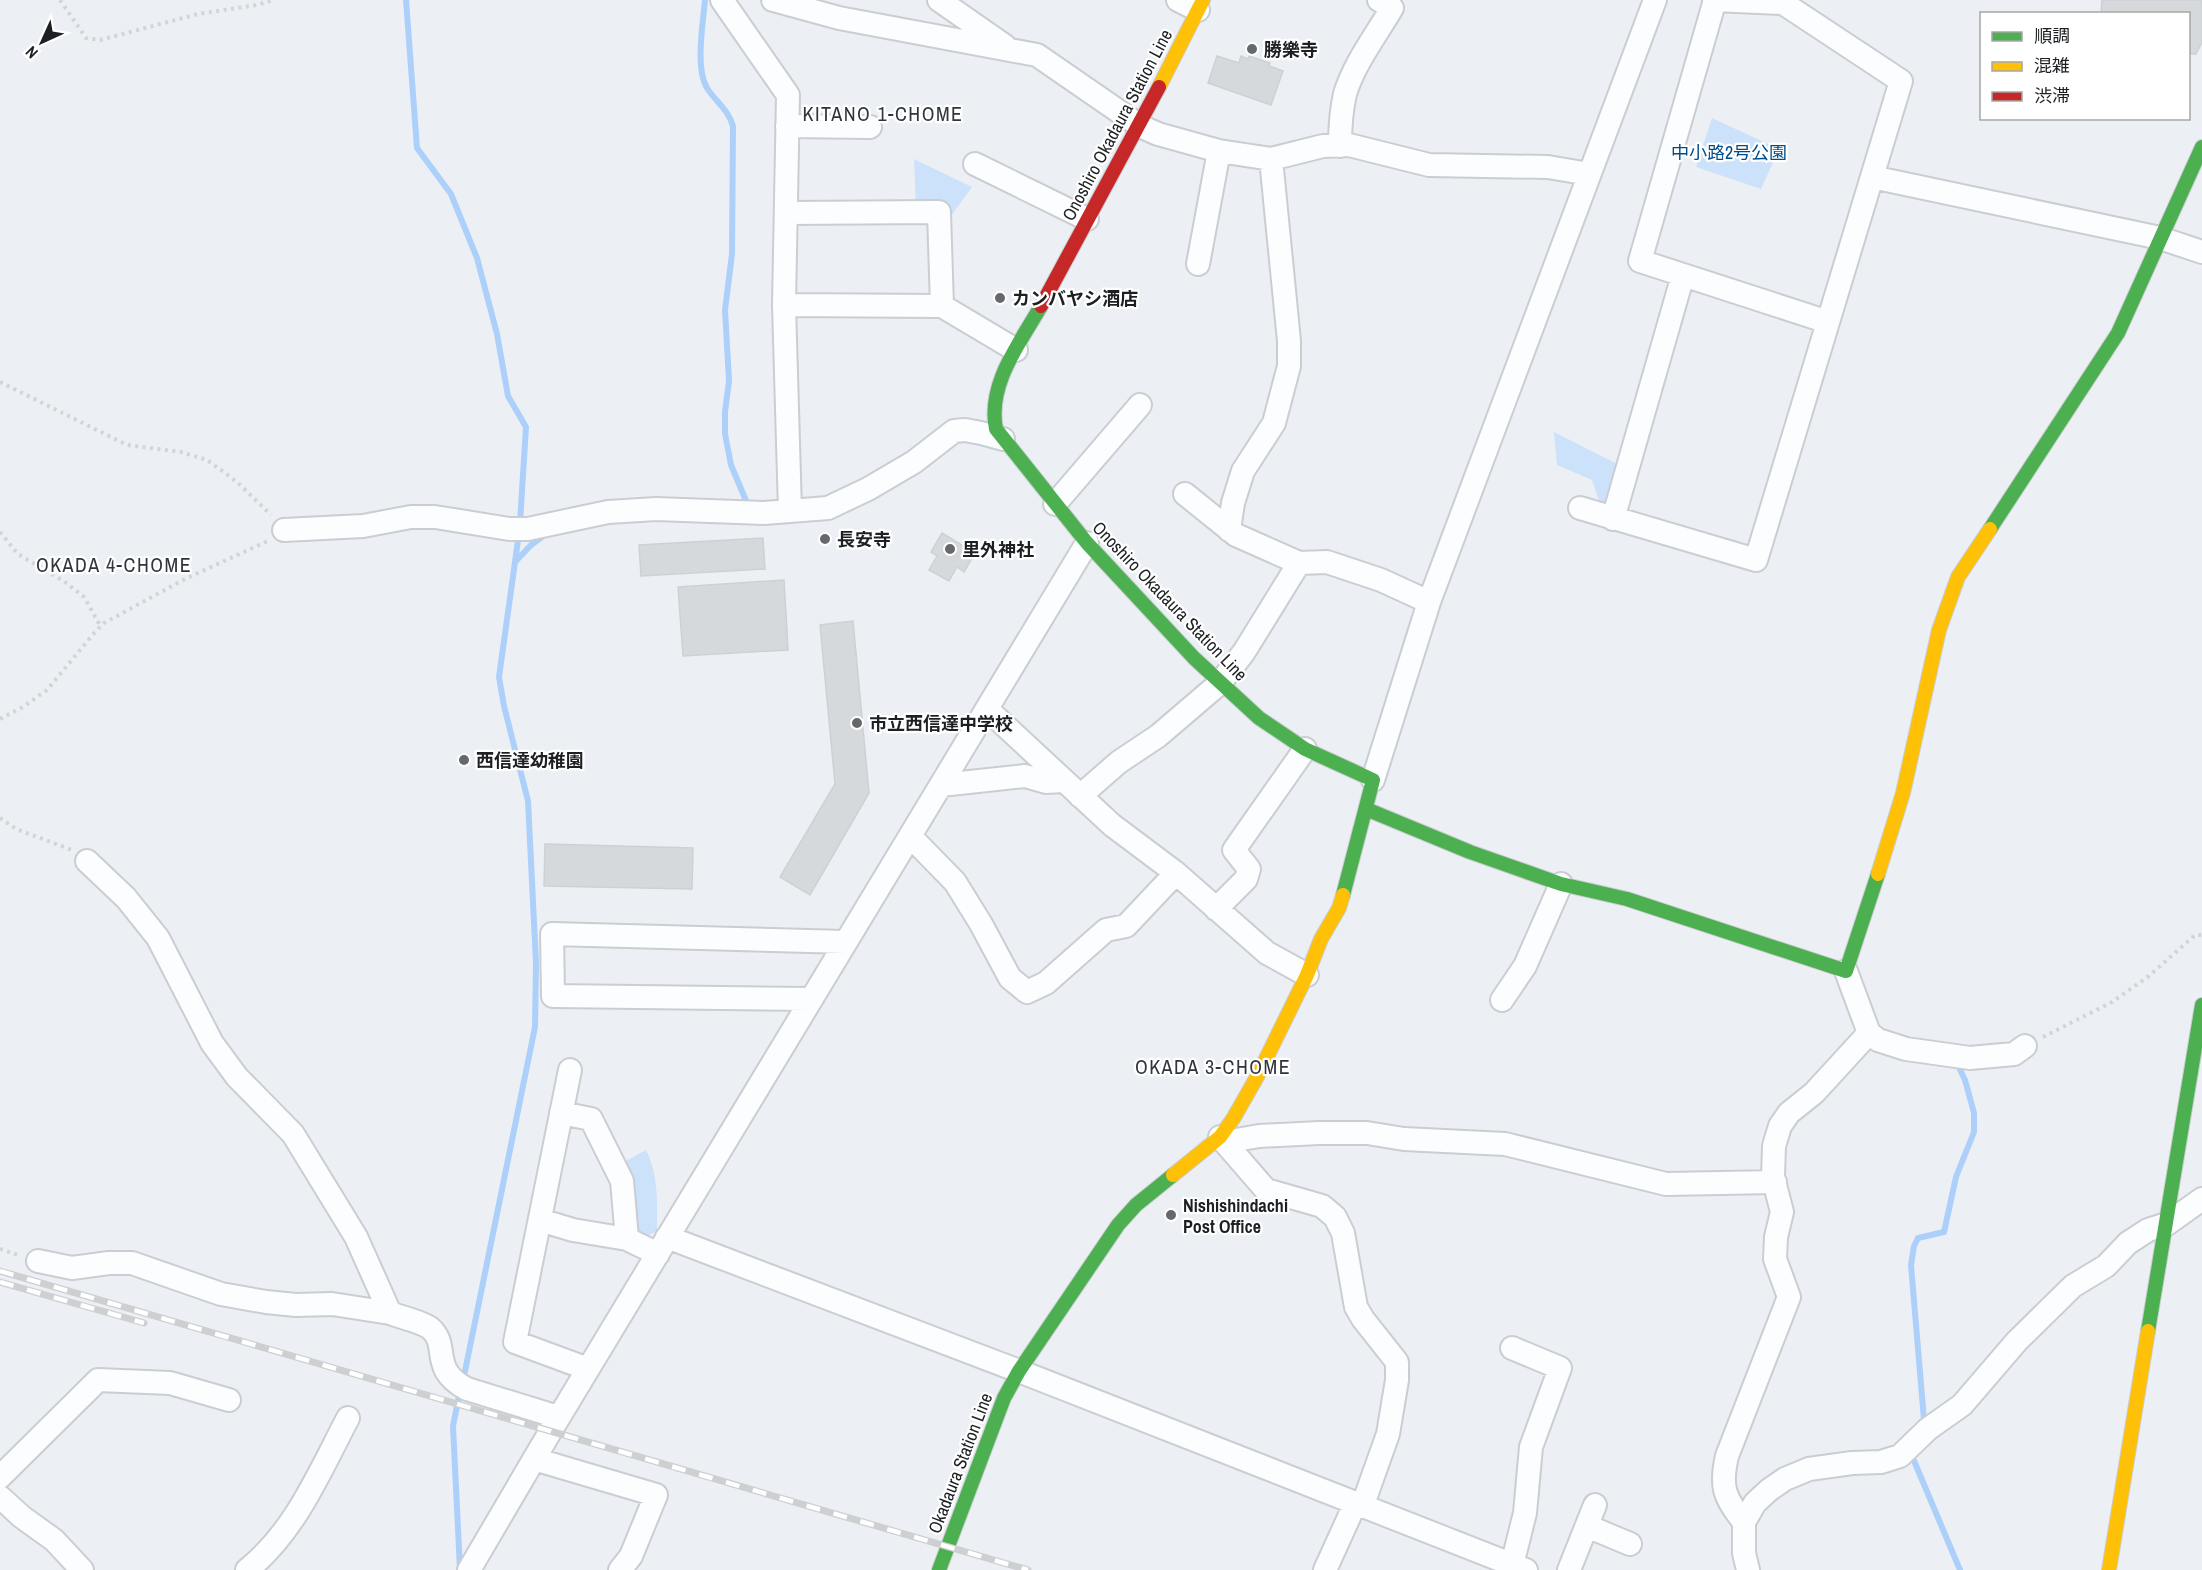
<svg xmlns="http://www.w3.org/2000/svg" width="2202" height="1570" font-family="'Archivo Narrow','Noto Sans JP',sans-serif">
<style>
.green{fill:#cce1fa}
.lines{fill:none;stroke-linecap:round;stroke-linejoin:round}
.stream{stroke:#acd0f9;stroke-width:6}
.building{fill:#d6d9dc;stroke:#cdd1d5;stroke-width:1.5}
.street-casing{stroke:#cacdd1;stroke-width:26}
.fast-casing{stroke:#cacdd1;stroke-width:16}
.slow-casing{stroke:#cacdd1;stroke-width:16}
.jam-casing{stroke:#cacdd1;stroke-width:16}
.path{stroke:#d2d4d6;stroke-width:4;stroke-dasharray:3 4.5;stroke-linecap:butt}
.street{stroke:#fcfdfe;stroke-width:22}
.fast{stroke:#4caf50;stroke-width:14}
.slow{stroke:#ffc107;stroke-width:14}
.jam{stroke:#c62828;stroke-width:14}
.rail-casing{stroke:#cdcfd0;stroke-width:7}
.rail{stroke:#fff;stroke-width:4.5;stroke-dasharray:14;stroke-linecap:butt}
.poi-dot{fill:#65696c;stroke:#fff;stroke-width:2}
.labels{text-anchor:middle;dominant-baseline:central;stroke-width:4.5;stroke-linejoin:round;paint-order:stroke}
.poi-label{font-size:18px;font-weight:bold;fill:#1d2023;stroke:#fff;text-anchor:start}
.street-label{font-size:18px;fill:#1d2023;stroke:#fff}
.park-label{font-size:18px;fill:#004b89;stroke:#fff}
.neighbourhood-label{font-size:20px;letter-spacing:1.5px;fill:#2f353c;stroke:#fff}
</style>
<rect width="100%" height="100%" fill="#ecf0f5"/>
<path class="green" d="M1712,118L1779,149L1761,189L1696,167Z
M914,159L972,187L946,223L916,208Z
M1554,432L1621,466L1611,500L1602,510L1592,480L1557,465Z
M646,1150C659,1176 657,1203 657,1231L645,1237L635,1234L620,1164Z"/>
<g class="lines">
<path class="stream" d="M406,0L417,148L451,194L477,258L497,334L508,396L526,427L520,523
M705,0C703,23 695,68 707,88C716,102 728,109 733,126L732,254L725,310L729,381L725,412V434L731,465L747,503L746,506
M516,561L531,545L546,534
M463,1381L535,1027L536,963L528,801L504,706L499,677L519,533
M1922,1426L1924,1420L1911,1265L1914,1246L1918,1238L1944,1232L1956,1177L1974,1132V1113L1965,1080L1956,1061
M1913,1452L1912,1456L1960,1570
M460,1570L453,1426L460,1391"/>
</g>
<path class="building" d="M2102,0H2202V42L2196,54H2188V14H2101Z
M1217,56L1239,63L1241,56L1248,59L1249,56L1270,63L1269,66L1283,71L1271,105L1208,83Z
M942,533L975,553L964,572L957,567L949,581L929,570L937,556L931,552Z
M763,538L765,569L641,576L639,545Z
M784,580L788,650L683,656L678,587Z
M853,621L869,793L810,895L780,877L835,784L820,625Z
M545,844L693,848L692,889L544,886Z"/>
<g class="lines">
<defs>
<path id="street" d="M722,0L788,95L784,305L790,511
M773,0L839,18L1037,55L1140,126L1158,134L1219,151L1271,159L1323,146L1349,145L1429,165L1548,167L1589,174
M939,0L1005,46
M1178,0L1198,10
M1715,0L1640,261L1828,322
M787,126L870,127
M1340,146C1340,128 1341,111 1345,94C1354,64 1376,35 1392,8L1379,0
M975,164L1087,219
M1872,177L2160,238L2202,252
M786,213L939,212L942,306
M1198,264L1219,151
M784,305L942,306L1016,350
M1185,494L1236,535L1299,563L1327,562L1381,580L1429,602
M1055,504L1140,405
M1580,508L1756,560L1901,81L1783,3L1714,0
M1613,519L1683,275
M284,530L363,526L411,517H435L509,529H528L608,512L656,509L764,513L828,508L868,489L914,462L954,431L965,430L981,433L1003,439
M1229,530L1233,503L1243,471L1274,423L1289,366V341L1271,159
M987,709L1112,825L1176,873L1267,953L1307,975
M1373,780L1429,602L1655,0
M941,785L1025,776L1046,782L1064,781
M1080,796L1119,762L1158,736L1220,683L1244,652L1299,563
M910,836L955,882L981,924L1010,978L1027,992L1046,983L1106,930L1126,926L1176,873
M87,861L126,898L158,938L212,1043L237,1077L293,1134L356,1237L390,1313C400,1317 422,1322 430,1328C451,1346 428,1368 467,1389L558,1417
M1216,909L1246,879L1249,869L1234,850L1305,749
M1846,971L1869,1033L1878,1040L1906,1049L1970,1058L2014,1054L2025,1046
M811,999L553,996L552,934L846,942
M1502,1000L1525,966L1561,884
M570,1070L515,1342L588,1369
M561,1113L591,1119L622,1181L627,1239
M1220,1137L1266,1190L1322,1206L1335,1217L1343,1233L1356,1307L1363,1319L1397,1362V1380L1388,1434L1362,1507
M1225,1142L1259,1136L1319,1133H1367L1404,1139L1505,1144L1666,1184L1775,1182
M540,1220L573,1230L627,1239L658,1254
M667,1237L1019,1371L1526,1570
M38,1261L72,1268L109,1263H132L221,1294L266,1302L296,1305L332,1304L390,1313
M1512,1348L1560,1368L1531,1447L1525,1513L1512,1565
M534,1459L656,1495L631,1556L620,1570
M0,1477L98,1380L170,1383L229,1400
M0,1497L22,1517L54,1540L82,1570
M1744,1522C1724,1498 1720,1486 1727,1456L1789,1297L1775,1259L1776,1237L1782,1212L1773,1177L1774,1146L1780,1126L1789,1113L1814,1093L1869,1033
M1587,1526L1630,1544
M247,1570C295,1532 320,1471 348,1418
M469,1570L550,1432L1087,543
M1325,1570L1355,1504
M1569,1570L1595,1505
M1748,1570L1744,1553V1522L1755,1503L1769,1490L1785,1479L1809,1469L1852,1463L1881,1462L1900,1456L1928,1429L1962,1405L2017,1341L2073,1286L2106,1266L2128,1243L2148,1230L2167,1224L2202,1199"/>
<path id="fast" d="M1041,306C1020,343 987,384 996,429L1087,543L1194,658L1259,718L1305,749L1373,780L1343,895
M1990,529L2118,333L2202,147
M1366,809L1470,852L1561,884L1627,899L1846,971L1878,874
M2148,1331L2202,1005
M939,1570L1004,1398L1019,1371L1118,1225L1136,1205L1173,1175"/>
<path id="slow" d="M1159,87L1203,0
M1878,874L1903,793L1939,630L1958,577L1990,529
M1173,1175L1220,1137L1233,1119L1258,1075L1307,975L1321,939L1339,908L1343,895
M2109,1570L2148,1331"/>
<path id="jam" d="M1041,306L1159,87"/>
</defs>
<use href="#street" class="street-casing"/>
<use href="#fast" class="fast-casing"/>
<use href="#slow" class="slow-casing"/>
<use href="#jam" class="jam-casing"/>
<path class="path" d="M60,0L86,38L100,40L198,14L257,5L273,0
M0,382L127,445L181,452L207,460L236,481L271,515
M0,532L18,554L65,582L84,597L101,627
M0,719L23,707L47,690L95,632L104,623L185,579L270,540
M0,818L16,829L72,850
M2043,1037L2112,1002L2149,976L2195,935H2202
M0,1249L21,1256"/>
<use href="#street" class="street"/>
<use href="#fast" class="fast"/>
<use href="#slow" class="slow"/>
<use href="#jam" class="jam"/>
<defs>
<path id="rail" d="M0,1271L1028,1570
M0,1282L144,1323"/>
</defs>
<use href="#rail" class="rail-casing"/>
<use href="#rail" class="rail"/>
</g>
<g class="poi-dot">
<circle cx="1252" cy="49" r="6"/>
<circle cx="1000" cy="298" r="6"/>
<circle cx="825" cy="539" r="6"/>
<circle cx="950" cy="549" r="6"/>
<circle cx="857" cy="723" r="6"/>
<circle cx="464" cy="760" r="6"/>
<circle cx="1171" cy="1215" r="6"/>
</g>
<g class="labels">
<g class="poi-label">
<text x="1264" y="49">勝樂寺</text>
<text x="1012" y="298">カンバヤシ酒店</text>
<text x="837" y="539">長安寺</text>
<text x="962" y="549">里外神社</text>
<text x="869" y="723">市立西信達中学校</text>
<text x="476" y="760">西信達幼稚園</text>
<text x="1183" y="1205">Nishishindachi<tspan x="1183" dy="21">Post Office</tspan></text>
</g>
<g class="street-label">
<text transform="translate(1117 125) rotate(-62)">Onoshiro Okadaura Station Line</text>
<text transform="translate(1170 601) rotate(46)">Onoshiro Okadaura Station Line</text>
<text transform="translate(960 1463) rotate(-69)">Okadaura Station Line</text>
</g>
<g class="park-label">
<text x="1729" y="152">中小路2号公園</text>
</g>
<g class="neighbourhood-label">
<text x="883" y="113">KITANO 1-CHOME</text>
<text x="114" y="564">OKADA 4-CHOME</text>
<text x="1213" y="1066">OKADA 3-CHOME</text>
</g>
</g>
<rect x="1980" y="12" width="210" height="108" fill="#ffffff" stroke="#a5a6a7" stroke-width="1.5"/>
<rect x="1992" y="32" width="30" height="9" fill="#4caf50" stroke="#a5a6a7" stroke-width="1.5"/>
<text x="2034" y="42" font-size="18" fill="#1d2023">順調</text>
<rect x="1992" y="62" width="30" height="9" fill="#ffc107" stroke="#a5a6a7" stroke-width="1.5"/>
<text x="2034" y="72" font-size="18" fill="#1d2023">混雑</text>
<rect x="1992" y="92" width="30" height="9" fill="#c62828" stroke="#a5a6a7" stroke-width="1.5"/>
<text x="2034" y="102" font-size="18" fill="#1d2023">渋滞</text>
<g transform="translate(42 42) rotate(225)" stroke="#ffffff" stroke-width="4.5" paint-order="stroke">
<path d="M0-4.5L10 22L0 15L-10 22Z" fill="#1d2023"/>
<text y="-9" font-size="16" font-weight="bold" text-anchor="middle" fill="#1d2023">N</text>
</g>
</svg>
